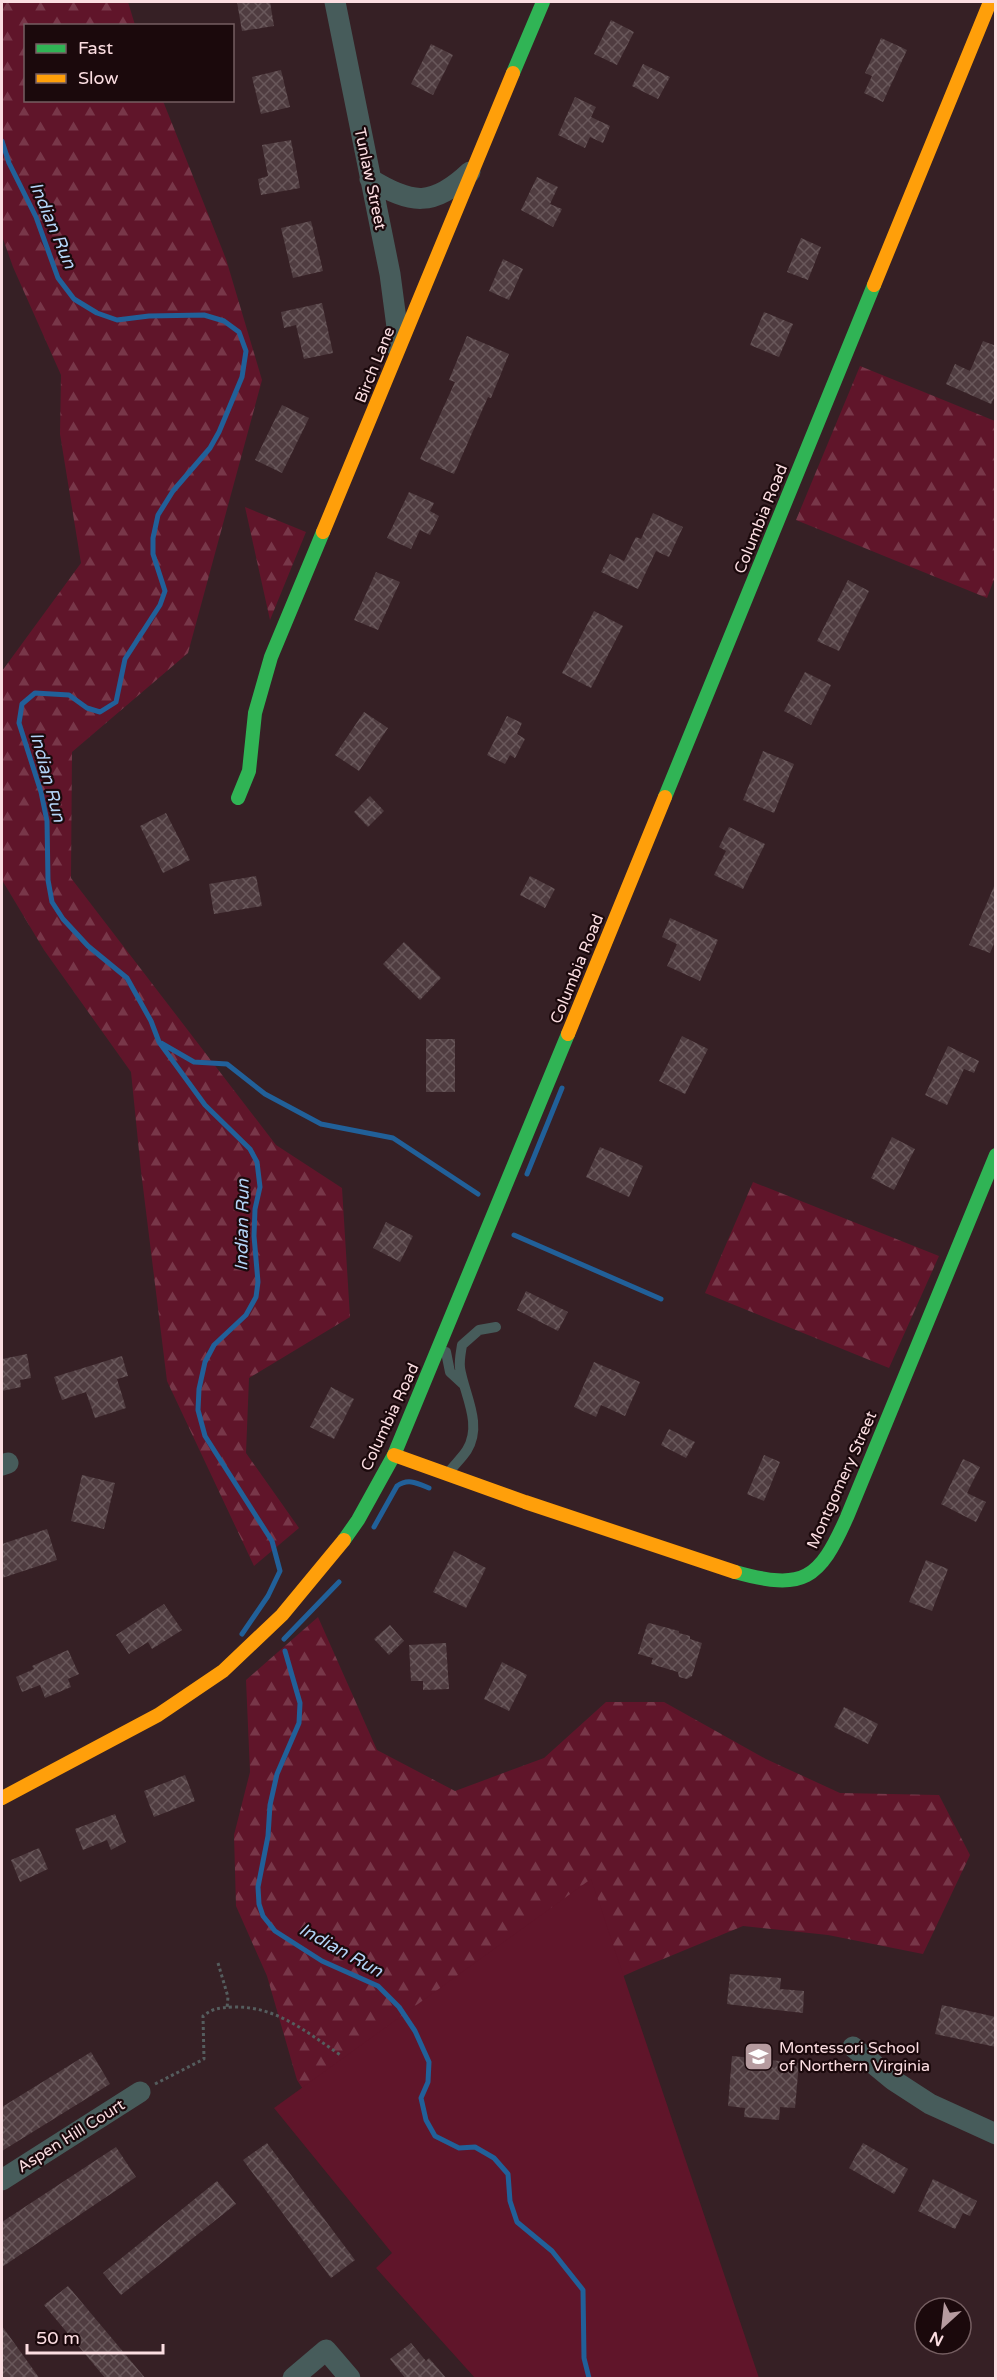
<svg xmlns="http://www.w3.org/2000/svg" width="997" height="2380" font-family="'Varela Round',sans-serif">
<style>
.forest{fill:url(#forest-firs)}
.green{fill:#60152a}
.lines{fill:none;stroke-linecap:round;stroke-linejoin:round}
.stream{stroke:#216099;stroke-width:5}
.building{fill:url(#building-cross-hatch)}
.path{stroke:#555d5e;stroke-width:3;stroke-dasharray:3 3;stroke-linecap:butt}
.lane{stroke:#475c5b;stroke-width:10}
.street{stroke:#475c5b;stroke-width:21}
.fast{stroke:#30b455;stroke-width:14}
.slow{stroke:#ff9f0a;stroke-width:14}
.labels{text-anchor:middle;dominant-baseline:central;stroke-width:4.5;stroke-linejoin:round;paint-order:stroke}
.street-label{font-size:16px;fill:#fbdde1;stroke:#1b090c}
.poi-label{font-size:16px;fill:#fbdde1;stroke:#1b090c;text-anchor:start}
.water-label{font-size:18px;font-style:italic;fill:#b3d4f7;stroke:#1b090c}
</style>
<defs>
<pattern id="forest-firs" width="22" height="20" patternUnits="userSpaceOnUse" patternTransform="scale(1.5)"><rect width="22" height="20" fill="#60152a"/><path d="M5 1l3.5 6h-7zM16 11l3.5 6h-7z" fill="#783749"/></pattern>
<pattern id="building-cross-hatch" width="8" height="8" patternUnits="userSpaceOnUse" patternTransform="scale(1.5)"><rect width="8" height="8" fill="#4f3c40"/><path d="M0 0l8 8M0 8l8-8" fill="none" stroke="#69585b"/></pattern>
</defs>
<rect width="100%" height="100%" fill="#362025"/>
<path class="forest" d="M2,2H128L135,25L26,26V100L163,101L226,259L262,380L188,653L72,752L71,878L276,1145L342,1188L350,1317L249,1378L246,1453L299,1528L254,1566L167,1381L141,1171L131,1072L44,950L2,880V671L81,563L60,434L61,375L13,267L2,236Z
M860,366L995,421V577L987,598L796,520Z
M245,507L306,532L270,620Z
M753,1182L939,1256L889,1368L705,1293Z
M318,1617L377,1750L455,1791L544,1758L606,1702H664L766,1759L840,1793L939,1795L970,1855L923,1954L828,1935L743,1926L639,1969L528,2018L374,2196L297,2080L267,1976L236,1906L234,1835L250,1772L246,1680Z"/>
<path class="green" d="M591,1879L759,2378H475L376,2268L392,2253L274,2108Z"/>
<g class="lines">
<path class="stream" d="M2,141L9,163L36,217L58,278L74,299L97,313L117,320L149,316L204,315L224,321L239,332L246,351L242,377L219,432L210,448L173,491L158,515L153,538V554L165,591L160,605L125,659L116,702L100,712L87,708L69,695L35,693L22,704L19,723L41,792L47,821L48,880L52,902L63,919L88,946L127,978L151,1021L159,1042L205,1105L250,1149L257,1162L260,1187L255,1209L254,1236L258,1282L256,1297L246,1315L214,1345L205,1362L199,1389L198,1410L205,1436L272,1541L280,1571L268,1596L242,1634
M161,1043L194,1062L227,1064L265,1094L321,1124L393,1138L478,1194
M527,1174L562,1088
M514,1235L661,1299
M374,1527L397,1486C408,1478 417,1483 429,1488
M284,1639L339,1582
M285,1651L300,1703L299,1723L277,1774L270,1805L268,1836L258,1887L259,1904L263,1916L275,1931L322,1961L378,1986L399,2007L415,2031L429,2062L428,2082L421,2098L426,2120L435,2136L459,2148L475,2147L494,2158L508,2174L510,2201L517,2222L552,2251L583,2290L584,2358L589,2378"/>
</g>
<path class="building" d="M237,2H270L274,26L242,31Z
M611,20L634,32L617,65L594,54Z
M881,38L907,50L883,102L864,93L872,76L865,73Z
M431,44L453,55L433,95L411,84Z
M643,64L670,77L658,99L632,86Z
M281,70L290,107L261,114L252,77Z
M575,97L596,107L591,117L610,126L603,143L590,137L585,148L558,135Z
M291,140L300,188L261,195L258,179L268,176L262,145Z
M537,177L558,187L550,204L562,209L553,227L521,210Z
M311,221L323,271L293,278L281,228Z
M801,238L821,247L808,280L787,272Z
M503,259L523,269L509,300L489,291Z
M322,303L333,353L304,359L296,325L284,328L281,312Z
M764,312L793,324L779,357L750,345Z
M467,336L509,354L491,398L488,397L454,474L420,459L455,382L449,380Z
M983,341L996,346V394L991,404L946,384L955,364L970,371Z
M282,405L309,418L282,473L255,460Z
M409,492L434,503L430,511L439,516L430,535L420,530L411,549L387,538Z
M653,513L683,527L669,557L656,551L638,589L601,572L610,554L624,561L636,537L641,539Z
M376,572L400,582L378,630L354,620Z
M848,580L869,591L839,651L817,641Z
M594,611L623,626L591,688L562,673Z
M805,672L831,685L811,725L784,711Z
M364,712L388,728L359,771L335,755Z
M507,716L522,723L517,734L525,739L515,758L510,755L505,764L487,755Z
M763,751L794,764L774,813L743,800Z
M370,796L384,811L368,827L354,812Z
M166,813L190,860L163,873L140,826Z
M729,827L765,844L743,889L714,875L726,851L719,847Z
M256,876L262,906L214,914L209,884Z
M530,876L555,889L545,908L520,895Z
M995,884L996,939L990,953L969,945Z
M670,918L718,940L700,981L667,966L677,944L662,937Z
M404,942L441,978L420,1000L383,964Z
M682,1036L708,1049L685,1094L659,1081Z
M426,1039H455V1092H426Z
M948,1046L979,1061L974,1073L964,1069L947,1105L925,1095Z
M892,1137L915,1149L894,1190L871,1178Z
M600,1147L643,1166L629,1197L586,1177Z
M386,1222L413,1236L400,1262L373,1248Z
M526,1291L568,1312L558,1331L517,1310Z
M27,1354L31,1378L20,1380L21,1387L2,1391V1359Z
M122,1356L128,1376L117,1379L126,1408L95,1418L86,1392L62,1400L54,1377Z
M594,1362L640,1382L625,1416L601,1405L596,1417L574,1407Z
M331,1387L354,1399L334,1439L310,1427Z
M669,1429L695,1442L686,1458L661,1445Z
M764,1455L780,1462L764,1501L747,1494Z
M963,1459L980,1467L967,1493L986,1502L976,1522L941,1504Z
M82,1475L115,1483L104,1529L71,1521Z
M47,1529L57,1560L2,1578V1544Z
M454,1551L486,1568L466,1608L433,1592Z
M926,1560L948,1569L932,1611L909,1602Z
M164,1604L182,1630L152,1649L148,1642L129,1654L116,1635Z
M649,1623L679,1631V1633L690,1636V1639L702,1643L692,1676L687,1679L679,1677L678,1672L651,1664L653,1658L638,1654L647,1625Z
M390,1625L404,1641L389,1655L374,1639Z
M446,1643L449,1689L423,1690V1681H411L409,1645Z
M68,1650L79,1674L68,1679L71,1687L45,1698L40,1685L22,1692L16,1677L34,1669L32,1666Z
M502,1662L527,1675L509,1711L484,1699Z
M844,1707L878,1724L868,1744L834,1727Z
M185,1775L195,1801L154,1817L144,1791Z
M115,1814L126,1842L111,1850L107,1840L83,1850L75,1829Z
M39,1848L48,1869L20,1882L11,1860Z
M730,1974L781,1978L780,1989L804,1991L803,2013L727,2004Z
M942,2005L996,2017V2047L935,2034Z
M91,2052L110,2084L2,2151V2107Z
M732,2056L799,2063L795,2108L780,2107L779,2120L744,2117L745,2108L728,2106Z
M267,2143L355,2260L331,2278L243,2160Z
M863,2143L908,2169L894,2194L849,2168Z
M116,2147L136,2177L2,2267V2222Z
M933,2179L977,2201L970,2216L963,2213L955,2229L918,2211Z
M217,2181L236,2204L121,2295L103,2273Z
M68,2286L146,2379H106L44,2305Z
M2,2326L40,2379H2Z
M411,2343L426,2361L429,2358L447,2379H406L390,2359Z"/>
<g class="lines">
<path class="path" d="M218,1963L228,1997L227,2008
M155,2084L204,2059L203,2016C213,2008 219,2008 233,2007C277,2006 306,2032 342,2056"/>
<path class="lane" d="M446,1352L450,1372L463,1384
M449,1472C454,1465 462,1458 467,1450C483,1424 464,1394 460,1368C459,1360 461,1352 462,1345L479,1330L496,1327"/>
<path class="street" d="M335,2L390,274L397,327L396,346
M370,179C412,205 433,207 470,172
M2,1465L8,1463
M853,2047L893,2080L930,2104L996,2134
M2,2180L140,2092
M293,2378L326,2350L350,2378"/>
<path class="fast" d="M513,73L543,2
M665,797L874,285
M238,798L249,771L255,713L271,657L323,532
M344,1540L358,1520L394,1455L568,1034
M735,1572C804,1591 819,1580 847,1517L996,1155"/>
<path class="slow" d="M874,285L990,2
M323,532L513,73
M568,1034L665,797
M394,1455L525,1502L735,1572
M2,1798L158,1715L223,1671L282,1615L344,1540"/>
</g>
<defs>
<symbol id="school-square" viewBox="-11 -11 22 22"><rect x="-9" y="-9" width="18" height="18" rx="4" fill="#b69b9f" stroke="#1b090c"/><path d="M0-5L7-2L0 1L-7-2ZM-4 1L0 2.5L4 1V4Q0 6-4 4Z" fill="#fff"/></symbol>
</defs>
<g fill-rule="evenodd">
<use href="#school-square" x="742" y="2040" width="33" height="33"/>
</g>
<g class="labels">
<g class="street-label">
<text transform="translate(370 179) rotate(78)">Tunlaw Street</text>
<text transform="translate(375 365) rotate(-68)">Birch Lane</text>
<text transform="translate(761 519) rotate(-68)">Columbia Road</text>
<text transform="translate(577 969) rotate(-68)">Columbia Road</text>
<text transform="translate(390 1417) rotate(-65)">Columbia Road</text>
<text transform="translate(842 1480) rotate(-66)">Montgomery Street</text>
<text transform="translate(71 2136) rotate(-32)">Aspen Hill Court</text>
</g>
<g class="poi-label">
<text x="779" y="2048">Montessori School<tspan x="779" dy="18">of Northern Virginia</tspan></text>
</g>
<g class="water-label">
<text transform="translate(53 225) rotate(67)">Indian Run</text>
<text transform="translate(48 777) rotate(75)">Indian Run</text>
<text transform="translate(242 1225) rotate(-89)">Indian Run</text>
<text transform="translate(341 1950) rotate(29)">Indian Run</text>
</g>
</g>
<rect width="997" height="2380" fill="none" stroke="#fbdde1" stroke-width="6"/>
<rect x="24" y="24" width="210" height="78" fill="#1b090c" stroke="#755e61" stroke-width="1.5"/>
<rect x="36" y="44" width="30" height="9" fill="#30b455" stroke="#755e61" stroke-width="1.5"/>
<text x="78" y="54" font-size="18" fill="#fbdde1">Fast</text>
<rect x="36" y="74" width="30" height="9" fill="#ff9f0a" stroke="#755e61" stroke-width="1.5"/>
<text x="78" y="84" font-size="18" fill="#fbdde1">Slow</text>
<g transform="translate(943 2326) rotate(207)"><circle r="28" fill="#1b090c" stroke="#755e61" stroke-width="1.5"/>
<path d="M0-4.5L10 22L0 15L-10 22Z" fill="#b69b9f"/>
<text y="-9" font-size="16" font-weight="bold" text-anchor="middle" fill="#fbdde1">N</text>
</g>
<path d="M27 2344v9h136v-9" fill="none" stroke="#fbdde1" stroke-width="3"/>
<text x="36" y="2344" font-size="18" fill="#fbdde1" stroke="#1b090c" stroke-width="4.5" paint-order="stroke">50 m</text>
</svg>
